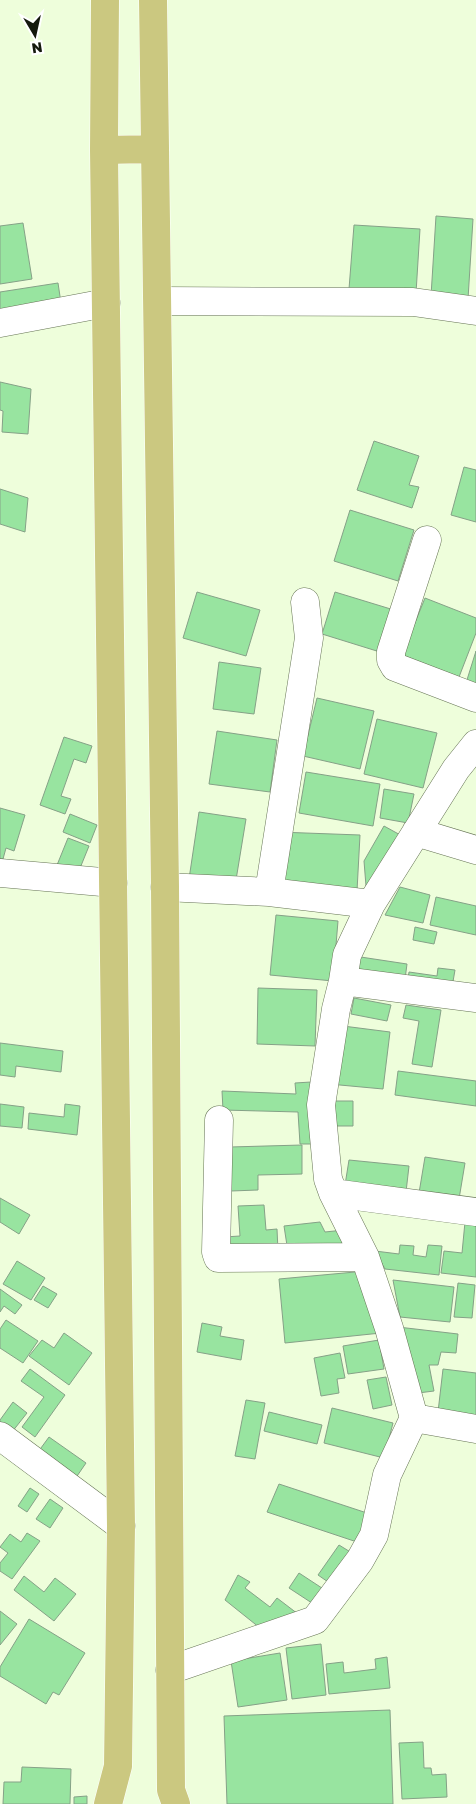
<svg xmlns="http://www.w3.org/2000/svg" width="476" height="1804" font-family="'Golos Text',sans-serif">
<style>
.building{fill:#98e4a0;stroke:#85a187}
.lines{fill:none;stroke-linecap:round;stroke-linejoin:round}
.minor-casing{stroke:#667455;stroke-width:29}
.major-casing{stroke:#fff;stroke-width:29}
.minor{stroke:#fff;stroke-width:28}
.major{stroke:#cbc880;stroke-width:28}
</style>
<rect width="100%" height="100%" fill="#eefedb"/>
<path class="building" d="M436,216L473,219L468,299L431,296Z
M23,223L32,279L0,284V226Z
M354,225L420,229L416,293L349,289Z
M58,283L61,303L0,312V292Z
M0,382L31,389L28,434L2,432L3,411L0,410Z
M374,441L419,456L409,485L419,487L412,508L357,490Z
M464,467L476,470V522L451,515Z
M0,489L28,498L25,532L0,524Z
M350,510L414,530L398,581L334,561Z
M197,592L260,610L246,656L183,638Z
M335,592L394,610L380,652L322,634Z
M425,598L476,618V633L459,677L402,655Z
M476,651V687L466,683Z
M219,662L261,668L254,714L213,709Z
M317,698L374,711L360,769L303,756Z
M377,719L437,733L423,788L364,774Z
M217,731L277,740L270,792L209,784Z
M64,737L92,746L86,763L74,759L61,796L71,799L65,814L40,805Z
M306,772L380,784L373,826L299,813Z
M384,789L414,794L408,823L380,818Z
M0,808L25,815L14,851L6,848L3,859H0Z
M199,812L246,819L235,886L189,879Z
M70,814L97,825L90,843L63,832Z
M384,826L404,837L366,886L364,861Z
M278,832L360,835L357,891L276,888Z
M68,838L89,846L76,878L55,870Z
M400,887L430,895L423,923L385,915Z
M436,897L476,906V935L430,925Z
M276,915L338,921L333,981L270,975Z
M415,927L437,932L434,944L413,940Z
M354,956L407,964L404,987L351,979Z
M438,968L455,970L451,993L407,987L409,972L437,976Z
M258,988L317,990L315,1046L257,1044Z
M354,998L391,1005L387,1021L351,1014Z
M406,1005L441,1010L432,1067L412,1064L419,1021L403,1018Z
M343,1026L390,1032L383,1089L329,1084Z
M0,1043L63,1051L61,1072L16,1066L15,1077L0,1075Z
M398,1071L476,1081V1106L395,1095Z
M311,1082L315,1144H300L298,1112L223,1110L222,1091L296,1094L295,1083Z
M334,1101H353V1126H335Z
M0,1104L24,1107L22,1128L0,1126Z
M65,1104L80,1106L77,1135L28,1129L29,1113L64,1117Z
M302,1145V1174L258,1175V1190L231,1191L230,1147Z
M425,1157L465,1163L459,1199L419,1193Z
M349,1160L409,1166L406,1192L345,1185Z
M0,1198L30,1215L19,1234L0,1222Z
M264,1205L266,1230L277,1229L278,1251L225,1252L224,1237L240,1236L238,1206Z
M320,1222L325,1232L344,1230L350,1246L288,1252L284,1226Z
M465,1222L476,1223V1277L441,1273L444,1251L462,1253Z
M400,1245L414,1246L413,1255L426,1257L428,1245L442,1246L439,1275L385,1269L375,1251L399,1254Z
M17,1261L45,1278L31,1300L3,1284Z
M366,1271L381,1333L285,1343L279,1279Z
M393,1280L454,1287L450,1322L400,1317Z
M458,1283L475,1285L472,1318L454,1317Z
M43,1286L57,1294L48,1308L34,1300Z
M0,1289L22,1305L15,1314L4,1306L0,1312Z
M6,1320L38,1341L23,1363L0,1348V1329Z
M202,1323L222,1327L220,1336L244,1340L241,1360L197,1352Z
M398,1327L458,1334L456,1353L441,1352L438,1365H429L434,1391L418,1393Z
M64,1333L92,1353L69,1385L29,1356L42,1340L54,1348Z
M379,1340L384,1369L348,1374L343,1346Z
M340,1353L345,1378L337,1379L339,1393L321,1396L314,1358Z
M30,1369L65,1395L35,1437L22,1427L44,1397L21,1381Z
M443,1369L476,1373V1417L438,1412Z
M386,1377L392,1405L373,1409L367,1380Z
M246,1400L265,1403L255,1459L235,1456Z
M13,1402L27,1413L12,1432L0,1423V1420Z
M332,1408L393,1423L384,1458L324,1443Z
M269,1412L322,1425L317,1444L264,1431Z
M49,1437L86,1463L75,1479L38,1452Z
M279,1484L373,1515L363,1544L267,1512Z
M30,1488L39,1494L27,1512L18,1506Z
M50,1499L63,1508L50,1528L36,1519Z
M27,1533L40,1541L12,1579L0,1571V1563L8,1553L0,1547L10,1534L21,1542Z
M339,1545L352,1553L331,1584L318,1575Z
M299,1573L328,1592L318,1607L289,1588Z
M238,1575L250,1582L245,1588L270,1607L277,1598L298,1614L260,1628L225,1600Z
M24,1576L44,1592L55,1578L76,1594L54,1621L14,1590Z
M0,1611L17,1624L0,1645Z
M29,1619L85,1653L59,1695L53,1692L46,1704L0,1676V1667Z
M321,1644L326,1695L292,1699L286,1648Z
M280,1653L287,1700L238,1707L231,1661Z
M387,1657L390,1688L329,1694L326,1664L343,1662L344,1673L376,1669L375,1659Z
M390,1710L393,1804H227L224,1716Z
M423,1742L424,1768H431L432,1775L446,1774L447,1797L402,1799L399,1743Z
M22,1767L71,1769L70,1804H3L4,1782H21Z
M87,1796V1804H74V1797Z"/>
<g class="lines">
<defs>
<path id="minor" d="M158,301L413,302L476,311
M0,323L106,303
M427,540L391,652V660L395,667L476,698
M416,832L476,850
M0,873L113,883
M165,887L269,892L371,904
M269,892L309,638L305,602
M343,981L476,998
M219,1120L216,1252L218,1258L365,1257
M333,1193L476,1212
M414,1418L476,1429
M0,1436L121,1526
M170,1670L315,1620L360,1560L374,1535L387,1475L414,1418L389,1328L365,1257L333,1193L328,1179L321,1105L336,1009L343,981L347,955L371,904L456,769L476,744"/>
<path id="major" d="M105,0L104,150L121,1526L118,1766L108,1804
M153,0L165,887L171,1790L176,1804
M104,150L154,149"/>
</defs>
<use href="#minor" class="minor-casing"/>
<use href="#major" class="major-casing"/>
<use href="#minor" class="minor"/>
<use href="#major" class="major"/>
</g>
<g transform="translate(35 35) rotate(171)" stroke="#ffffff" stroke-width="4" paint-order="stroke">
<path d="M0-4L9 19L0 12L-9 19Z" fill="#14190d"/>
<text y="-8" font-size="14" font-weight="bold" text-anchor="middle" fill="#14190d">N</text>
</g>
</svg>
